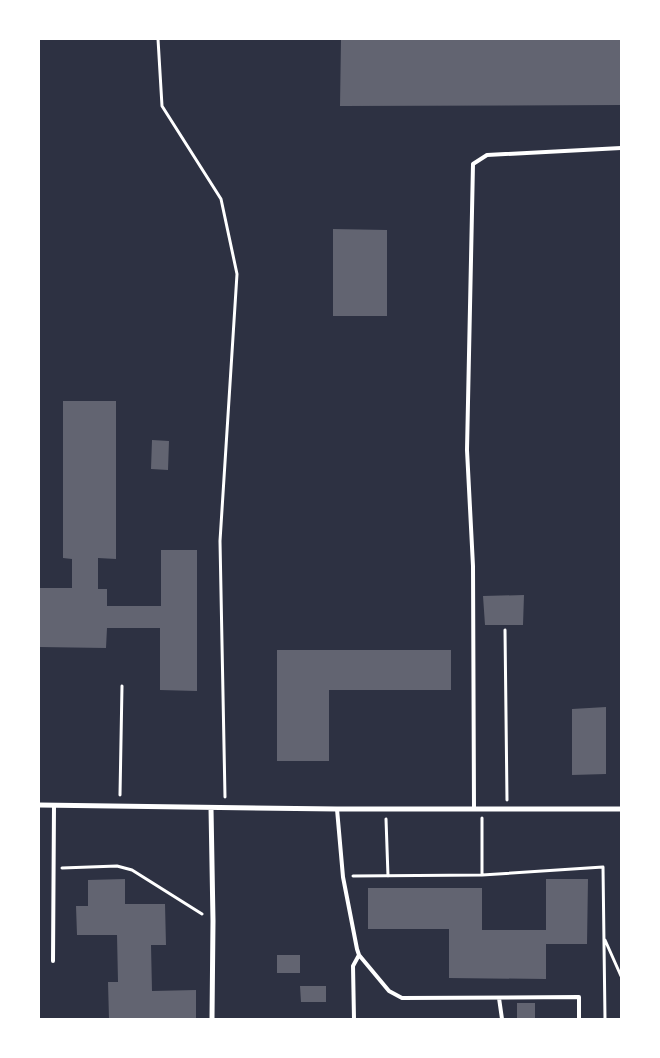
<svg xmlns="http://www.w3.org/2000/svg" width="660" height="1058" font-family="Raleway,sans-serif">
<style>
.building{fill:#626471}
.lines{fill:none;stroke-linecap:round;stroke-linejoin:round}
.path{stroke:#fff;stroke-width:3}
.service{stroke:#fff;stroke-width:4}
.minor{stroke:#fff;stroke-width:5}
</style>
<rect width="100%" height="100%" fill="#2d3142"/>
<path class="building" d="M341,39H621V105L340,106Z
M333,229L387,230V316H333Z
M63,401H116V559L98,558V589H107V606H161V550H197V691L160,690V628H107L106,648L39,647V588H72V559L63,558Z
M152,440L169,441L168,470L151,469Z
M524,595L523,625H485L483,596Z
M277,650H451V690H329V761H277Z
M606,707V774L572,775V709Z
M125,879V904H165L166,945H151L152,991L196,990V1019H109L108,982H118L117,935H77L76,906H88V880Z
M546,879H588L587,944H546V979L449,978V929H368V888H482V930H546Z
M277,955H300V973H277Z
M300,986H326V1002H301Z
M517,1003H535V1019H517Z"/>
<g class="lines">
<path class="path" d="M158,39L162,106L221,199L237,274L220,541L225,797
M505,630L507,800
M120,795L122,686
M482,818V875
M386,819L388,876
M62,868L117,866L132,870L202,914
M353,876L482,875L603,867L605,1019
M605,940L621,976"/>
<path class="service" d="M337,809L343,877L357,949L359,955L389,991L402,998L579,997V1019
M474,809L473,566L467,450L473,164L487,155L621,148
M53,961L54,805
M499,998L502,1019
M354,1019L353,966L359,955"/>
<path class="minor" d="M39,805L337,809H621
M211,808L213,921L212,1019"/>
</g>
<rect width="660" height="1058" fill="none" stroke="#ffffff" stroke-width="80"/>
</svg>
